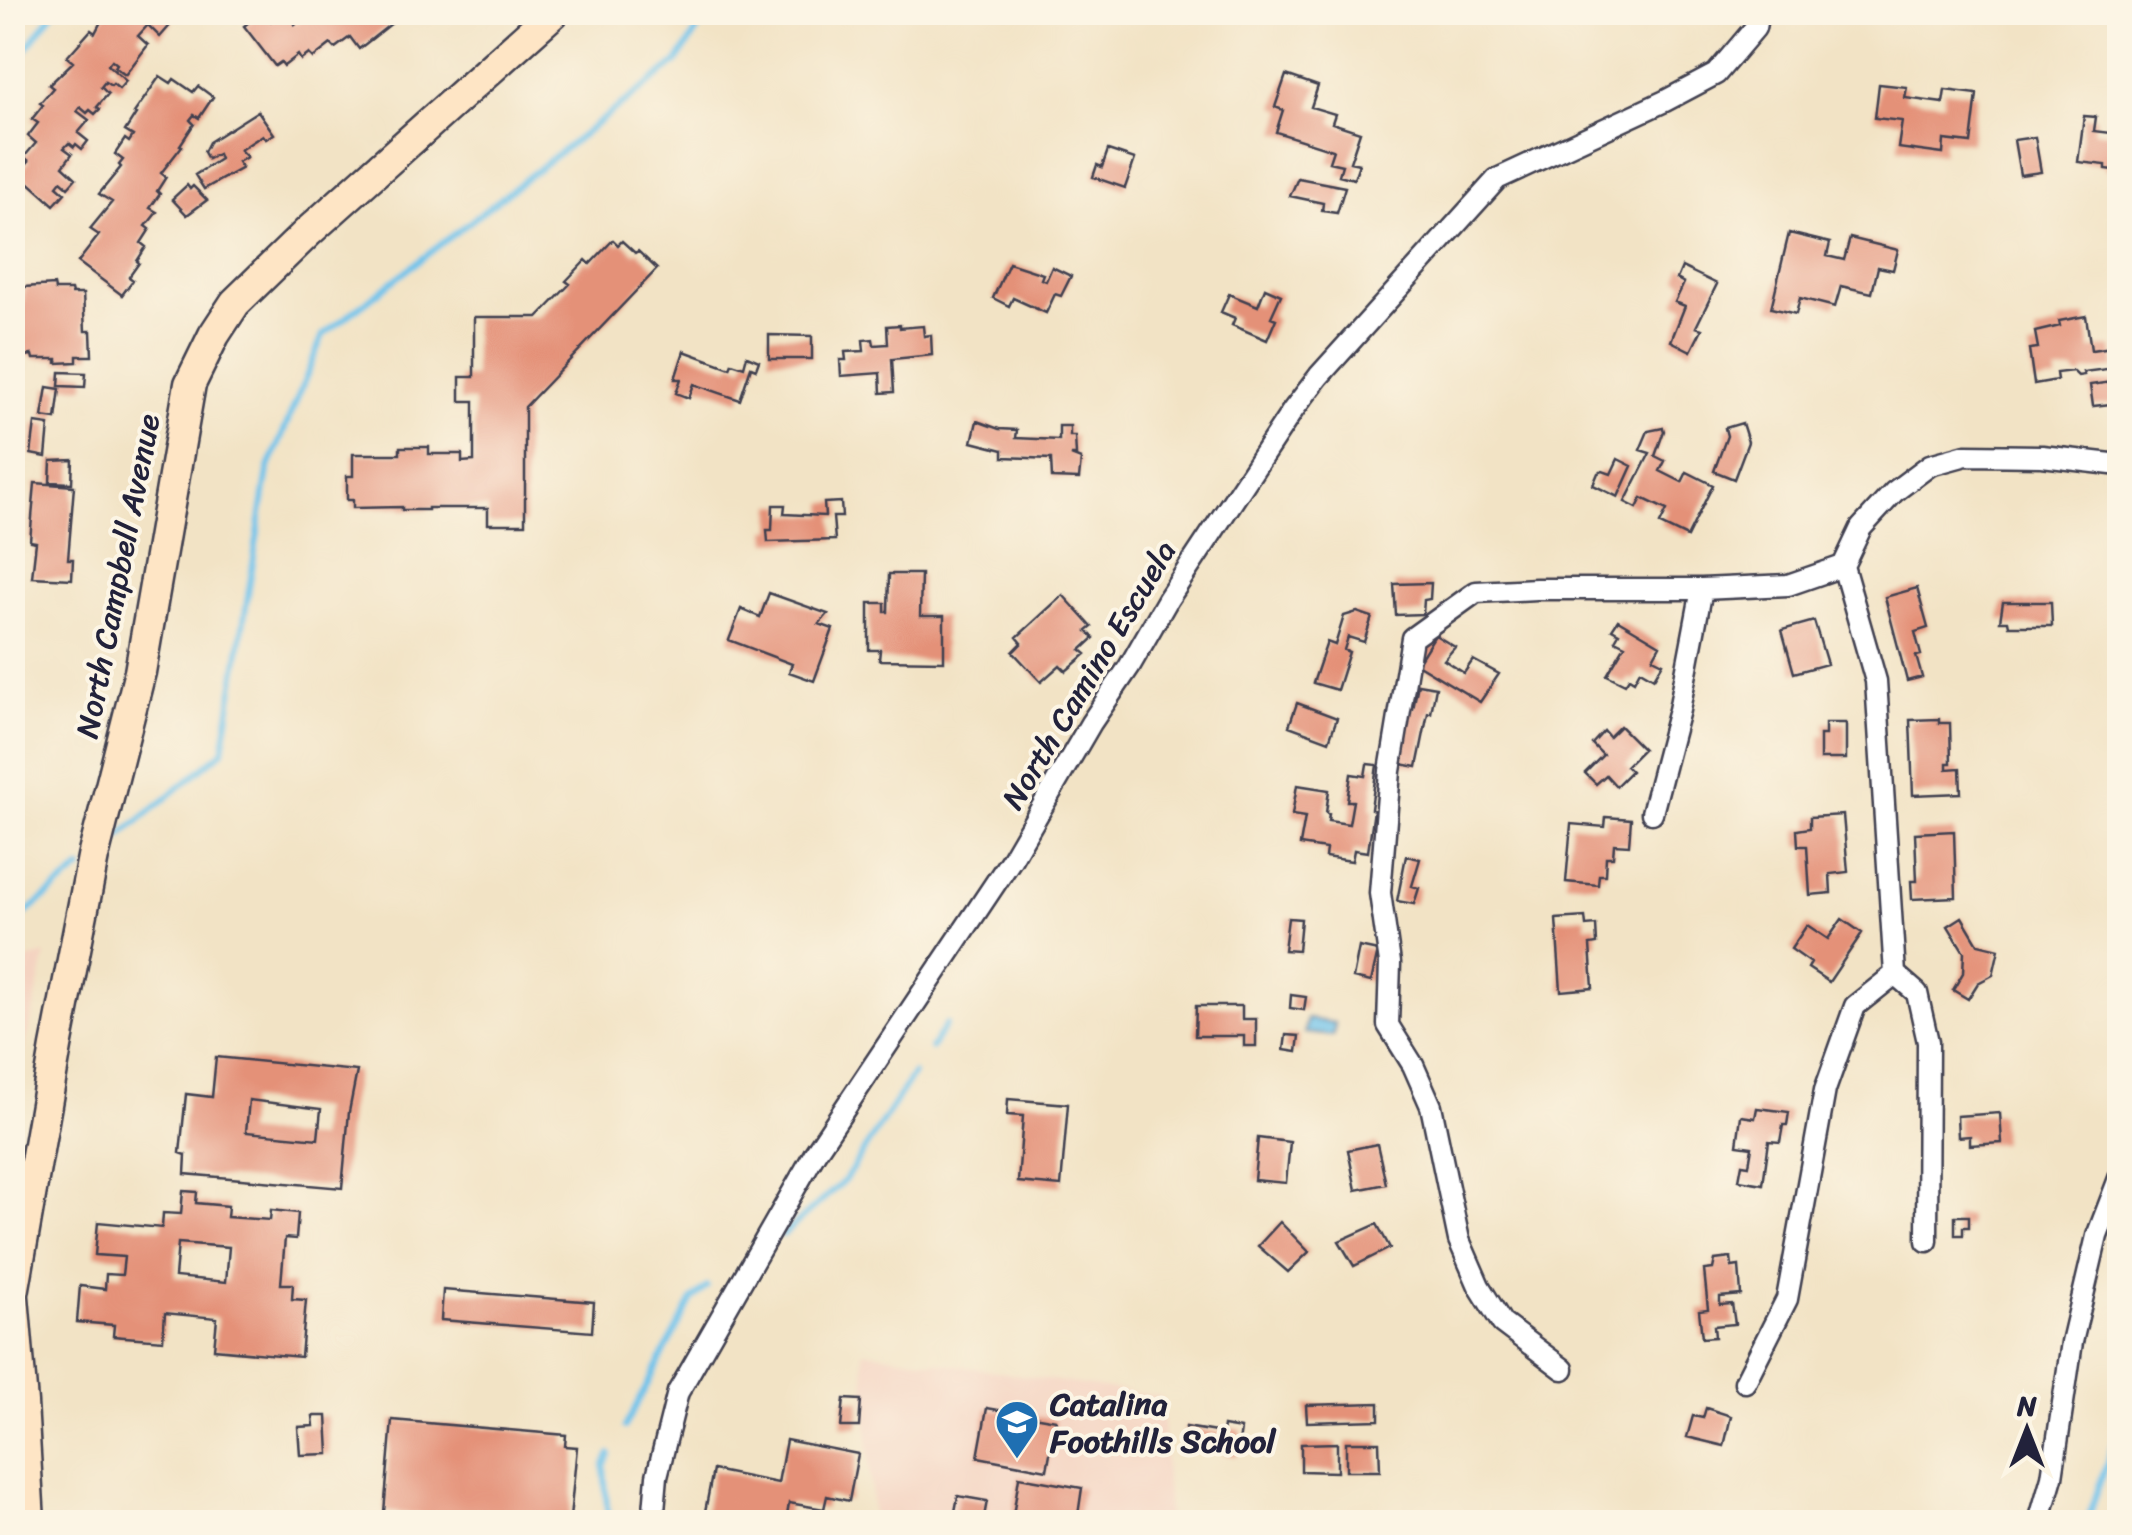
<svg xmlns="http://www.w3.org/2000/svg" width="2132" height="1535" font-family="Sriracha,sans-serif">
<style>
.built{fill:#f4d3c1}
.water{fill:#6fc3eb;stroke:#487293;stroke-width:2.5}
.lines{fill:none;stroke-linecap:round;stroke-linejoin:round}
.stream{stroke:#6fc3eb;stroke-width:6}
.building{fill:#e49178;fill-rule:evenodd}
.street-casing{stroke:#413f50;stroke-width:25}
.secondary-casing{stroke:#413f50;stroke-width:35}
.street{stroke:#fff;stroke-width:20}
.secondary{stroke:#fee5c5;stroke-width:30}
.labels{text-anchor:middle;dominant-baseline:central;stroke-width:8;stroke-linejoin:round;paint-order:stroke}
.street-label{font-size:32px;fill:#22223b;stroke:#fcf5e5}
.poi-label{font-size:32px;font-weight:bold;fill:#22223b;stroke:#fcf5e5;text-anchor:start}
</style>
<rect width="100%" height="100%" fill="#fcf5e5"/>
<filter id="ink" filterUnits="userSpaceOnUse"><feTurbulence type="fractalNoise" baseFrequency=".01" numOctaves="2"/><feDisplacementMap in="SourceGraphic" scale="20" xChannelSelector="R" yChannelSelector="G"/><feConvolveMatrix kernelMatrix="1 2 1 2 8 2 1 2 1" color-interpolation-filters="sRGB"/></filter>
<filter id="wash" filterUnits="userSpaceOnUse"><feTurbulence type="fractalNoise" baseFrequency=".0048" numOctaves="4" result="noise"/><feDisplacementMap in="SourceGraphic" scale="40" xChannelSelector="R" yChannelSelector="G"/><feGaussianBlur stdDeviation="2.25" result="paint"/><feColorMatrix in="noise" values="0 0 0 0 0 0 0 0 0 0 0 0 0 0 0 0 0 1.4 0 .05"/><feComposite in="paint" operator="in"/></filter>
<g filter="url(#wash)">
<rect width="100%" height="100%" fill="#f2e3c5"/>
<path class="built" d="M46,954L15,1092L13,1104V964Z
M863,1351L1162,1397L1168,1522H873Z"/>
<path class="water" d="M1307,1019L1335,1023L1333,1036L1305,1033Z"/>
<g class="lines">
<path class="stream" d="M12,68L54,12
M106,848L223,751L268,470L323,335L677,62L709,12
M12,924L81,869
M931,1048L946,1024
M783,1235L845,1180L913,1074
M625,1427L692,1300L707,1287
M608,1522L604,1466L610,1454
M2087,1522L2120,1423"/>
</g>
<g id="blocks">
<path class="building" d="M106,12H162L173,22L160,37L148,25L138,36L148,45L125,75L115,67L117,64L112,60L108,65L126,81L119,89L113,84L111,86L105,82L101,87L108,94L97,107L100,109L95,114L90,110L87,113L80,107L77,111L89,120L78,133L88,141L82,149L76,144L74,147L69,143L64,148L72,154L63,166L76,178L68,187L61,181L57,186L65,193L54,205L18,173L29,161L24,157L36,143L28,136L38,123L32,119L43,105L40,103L53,88L49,85L73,62L67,57L91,30L95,33Z
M262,12L271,21L281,12H291L295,24L302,19L297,12H330L339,23L344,18L346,12H406L359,49L350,37L335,48L331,44L313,58L309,54L301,60L298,55L284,66L281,62L275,66L244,26Z
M1286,75L1318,86L1311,107L1335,114L1332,123L1360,132L1350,162L1359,164L1354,179L1339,175L1342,165L1329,162L1333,150L1276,132L1283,110L1275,107Z
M160,76L171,83L174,79L193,92L198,86L213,97L199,118L194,115L190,120L194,124L180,145L182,146L161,173L166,177L157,191L160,194L150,208L157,212L146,226L150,229L141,243L146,247L137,261L139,263L129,277L133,280L122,295L78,262L99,235L90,229L112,202L99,194L121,167L119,165L123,160L115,154L125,139L129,142L133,136L125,131L136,114L134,113Z
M1879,84L1907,87L1905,98L1943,103L1945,90L1977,94L1971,143L1944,140L1943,154L1898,148L1902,121L1875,118Z
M258,111L274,134L266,139L263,135L240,150L247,157L238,162L242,168L204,189L195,175L220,159L218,154L208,159L204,152L209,142Z
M2084,116L2096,117L2094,131L2120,134V174L2114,170L2106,169V165L2078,162Z
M2035,137L2041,172L2020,175L2014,140Z
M1108,150L1135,159L1125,188L1093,177L1097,165L1102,167Z
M1298,178L1345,187L1337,213L1322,211L1323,203L1290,196Z
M187,185L190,189L193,186L207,200L187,215L172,199Z
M1789,233L1830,243L1827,256L1844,260L1850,238L1898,250L1893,270L1878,267L1872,293L1841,286L1835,307L1800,298L1796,314L1771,308Z
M613,240L618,245L622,241L635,253L638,251L657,269L525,407V524H488V508H428V510H402V507L353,508V500H347V476H353V454H400V447H429V454H462V462L474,461V401H460V377H474V317H538L570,284L566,281L586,260L590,264Z
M1009,263L1043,274L1041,279L1046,281L1052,267L1071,276L1061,296L1055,294L1046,313L1013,298L1009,306L993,298Z
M1682,267L1717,284L1696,327L1702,329L1691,351L1671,341L1685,306L1675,302L1684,283L1677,279Z
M54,285L55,290H71L72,294H83L85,331H91L92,356H77V362L57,363V359H33L32,355L19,357L24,287Z
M1265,288L1281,295L1271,317L1276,319L1267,340L1232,325L1235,318L1221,312L1229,294L1258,306Z
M2086,316L2091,350L2112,347L2115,368L2083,372L2084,375L2078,376L2073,371L2056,373L2057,380L2034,384L2029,349L2038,348L2035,332L2060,326L2059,321Z
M900,325V328L923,326L924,336L931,335L932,355L892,359L894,392L881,393L880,373L841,376L840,360H846L845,352L864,351L863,340L873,339L874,345L888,344L887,326Z
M769,335L812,336V359H769Z
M684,351L730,368L732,363L744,367L747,356L759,361L756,369L751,367L740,400L694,384L689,398L676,393L681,379H675Z
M60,372L86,373L85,387L59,386Z
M2119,381L2120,403L2093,406L2090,385Z
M47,387L60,389L56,419L42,417Z
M977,421L999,429L1017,430L1016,438L1059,440V426H1070V436H1075L1076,455H1071L1081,459L1079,479L1052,478L1051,459L1003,457V450L972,442Z
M35,423L49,425L46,457L31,454Z
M1742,423L1748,442L1734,479L1714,471L1727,436L1725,428Z
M1663,428L1664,431L1655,456L1665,461L1660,471L1682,482L1687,472L1713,485L1687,537L1660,524L1667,510L1642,498L1637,508L1625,502L1650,453L1640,450L1648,431Z
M1618,459L1632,466L1618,497L1593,485L1598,473L1603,471L1611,474Z
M73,460L72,483L50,482L51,461Z
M35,483L74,486L68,559H73L72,579L32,577L36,542L30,541Z
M841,502L842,517H833L835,540L768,542L767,530H772L773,505H785L784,514L825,516L824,503Z
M889,574H921L920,616H944V661L879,660L880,650H869V603H885V612H888Z
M1431,583L1430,599L1424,600L1423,614L1396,615L1394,584Z
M1917,588L1928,628L1915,632L1921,655L1916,656L1922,677L1907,681L1885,597Z
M769,593L828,614L819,624L833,629L814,681L789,672L792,664L729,640L741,609L760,617Z
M1063,595L1092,627L1087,631L1094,638L1081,650L1086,654L1066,671L1060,665L1041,682L1013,652L1022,643L1017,637Z
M2003,602H2051L2052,626H2009L2008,621H2000Z
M1357,612L1372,617L1364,642L1348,637L1344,650L1349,652L1337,690L1313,683L1327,642L1335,645L1344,616Z
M1618,620L1660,645L1653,658L1663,663L1654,678L1640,670L1634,681L1629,678L1625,684L1607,675L1625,645L1615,640L1619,633L1612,629Z
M1814,621L1827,664L1794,673L1782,630Z
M1435,635L1455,647L1444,660L1464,673L1473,660L1499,674L1480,702L1417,664Z
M1418,684L1436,687L1431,713H1428L1417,767L1401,764L1406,708L1413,709Z
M1297,703L1337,718L1329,741L1289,726Z
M1939,719V723H1950L1951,763H1947V769L1960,768L1961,793L1913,795L1910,720Z
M1825,723H1846V759H1820V735H1825Z
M1620,726L1643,749L1626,766L1631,771L1616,786L1606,775L1596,784L1585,773L1603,755L1592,744L1604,731L1609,737Z
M1367,764L1377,765L1371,809L1374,810L1368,852L1354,850L1352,861L1325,857L1326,849L1300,845L1305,817L1292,815L1297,785L1329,790L1326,813L1329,814L1328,821L1349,824L1353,801H1347L1351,774L1365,776Z
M1843,815L1848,872L1830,874L1831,893L1810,895L1807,846H1798L1797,830L1810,828V817Z
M1606,817L1631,819L1629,845L1614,844L1613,857H1606L1605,875H1599L1598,885L1566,882L1571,824L1605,827Z
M1954,831L1956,897L1912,899L1911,881H1917L1915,833Z
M1406,856L1420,859L1412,886L1419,888L1414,904L1397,901Z
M1585,917L1586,926L1596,925L1597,944L1590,945L1593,988L1561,991L1556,919Z
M1962,917L1978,944L1999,949L1993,975L1978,983L1968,999L1953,990L1963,973L1964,952L1948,926Z
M1288,918L1301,919L1298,951L1284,950Z
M1842,919L1862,933L1829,982L1808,968L1811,963L1791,949L1807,925L1828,939Z
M1359,947L1378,951L1371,982L1353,978Z
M1291,995L1306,997L1304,1010L1290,1008Z
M1196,1006H1242V1019H1256V1046H1244V1036H1195Z
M1286,1035L1299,1036L1297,1052L1284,1050Z
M216,1057L357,1071L349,1112L342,1188L185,1174L186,1155L180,1153L186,1094L212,1097ZM249,1100L321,1109L318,1139L246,1132Z
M1008,1099L1068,1104L1061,1186L1018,1182L1023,1116L1007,1115Z
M1757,1108L1789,1112L1787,1125H1783L1780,1142L1769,1141L1763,1184L1739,1180L1742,1164L1749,1165L1752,1147L1737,1145L1741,1116L1755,1118Z
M2000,1113L2002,1143L1970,1145V1136L1958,1137L1957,1116Z
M1258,1138L1290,1142L1286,1183L1254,1180Z
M1377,1144L1386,1184L1356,1190L1348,1150Z
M183,1191L197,1192L196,1203L228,1206L227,1217L270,1220L271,1210L298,1213L296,1239L285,1238L281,1284H293L292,1299L306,1300L301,1357L214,1349L217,1318L165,1313L163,1340L113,1336L114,1325L77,1322L80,1286L105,1289L106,1274L122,1275L124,1257L95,1255L98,1222L162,1228L163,1213L181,1214ZM178,1243L229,1247L226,1282L175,1277Z
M1955,1216H1969V1227H1963V1235H1955Z
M1280,1222L1309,1252L1288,1272L1258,1246Z
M1377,1224L1390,1248L1354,1266L1339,1241Z
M1731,1258L1732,1267L1739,1266L1741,1295L1720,1297V1305L1732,1304L1735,1324L1714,1326L1715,1337L1702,1338L1699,1310L1708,1309L1704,1270L1713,1269L1715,1260Z
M443,1290L594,1302L592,1332L441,1320Z
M844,1399L861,1400L859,1427H841Z
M1379,1403V1420L1307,1422L1306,1405Z
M987,1408L1056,1420L1047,1470L978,1457Z
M1706,1408L1731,1416L1724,1446L1687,1437L1693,1416L1703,1418Z
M313,1416H327L329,1454L300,1455L298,1427L314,1426Z
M392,1420L566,1435L565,1446L577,1447L570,1518L562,1517V1522H499L384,1512Z
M1223,1426L1241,1429L1237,1456L1224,1454L1225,1446L1183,1440L1186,1427L1222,1433Z
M786,1440L858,1454L849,1501L827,1496L824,1509L789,1503L786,1522H703L713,1470L778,1483Z
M1346,1442H1379L1380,1471H1346Z
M1337,1443V1472L1301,1471V1444Z
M1019,1477L1082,1488L1077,1522H1049L1013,1516Z
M958,1496L987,1501L983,1522H953Z
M1420,1517V1522H1295L1294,1519Z"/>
</g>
</g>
<g filter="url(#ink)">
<use href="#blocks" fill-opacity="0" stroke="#413f50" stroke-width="2.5"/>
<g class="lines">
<defs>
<path id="street" d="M1843,566L1876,681L1895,974
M1652,813L1679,710L1702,589
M1895,974L1917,993L1928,1042L1927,1241
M1563,1369L1502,1323L1479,1286L1459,1240L1431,1106L1413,1065L1388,1025L1390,963L1380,893L1390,771L1412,638L1476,592L1536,589H1702L1788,585L1843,566L1861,528L1894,492L1930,465L1966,455L2042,456L2120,465
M1745,1382L1787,1299L1825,1090L1855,1006L1895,974
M653,1522L657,1476L678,1392L684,1382L815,1153L1011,860L1091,723L1129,667L1168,599L1293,410L1319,376L1497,179L1665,101L1716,74L1755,28L1758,12
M2039,1522L2052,1477L2072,1342L2097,1236L2120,1176"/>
<path id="secondary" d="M13,1297L22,1403L29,1522
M12,1299L56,1047L93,857L140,672L190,384L214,335L235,303L308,232L554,12"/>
</defs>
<use href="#street" class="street-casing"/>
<use href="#secondary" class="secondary-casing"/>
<use href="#street" class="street"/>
<use href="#secondary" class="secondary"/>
</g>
</g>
<defs>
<symbol id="school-pin" viewBox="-11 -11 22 30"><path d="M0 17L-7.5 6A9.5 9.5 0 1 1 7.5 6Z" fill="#1f6fb2" stroke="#fcf5e5"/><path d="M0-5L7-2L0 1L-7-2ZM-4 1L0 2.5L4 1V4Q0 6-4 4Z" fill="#fff"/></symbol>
</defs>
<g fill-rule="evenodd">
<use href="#school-pin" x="992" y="1397" width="50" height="68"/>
</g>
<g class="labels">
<g class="street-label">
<text transform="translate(118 576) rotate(-79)">North Campbell Avenue</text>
<text transform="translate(1089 675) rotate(-59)">North Camino Escuela</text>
</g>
<g class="poi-label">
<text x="1050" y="1404">Catalina<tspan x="1050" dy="37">Foothills School</tspan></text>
</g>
</g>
<rect width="2132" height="1535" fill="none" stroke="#fcf5e5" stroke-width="50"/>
<g transform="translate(2027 1430)" stroke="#fcf5e5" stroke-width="8" paint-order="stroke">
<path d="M0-8L18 38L0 25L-18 38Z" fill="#22223b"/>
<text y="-15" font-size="28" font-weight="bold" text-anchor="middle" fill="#22223b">N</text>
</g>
</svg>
